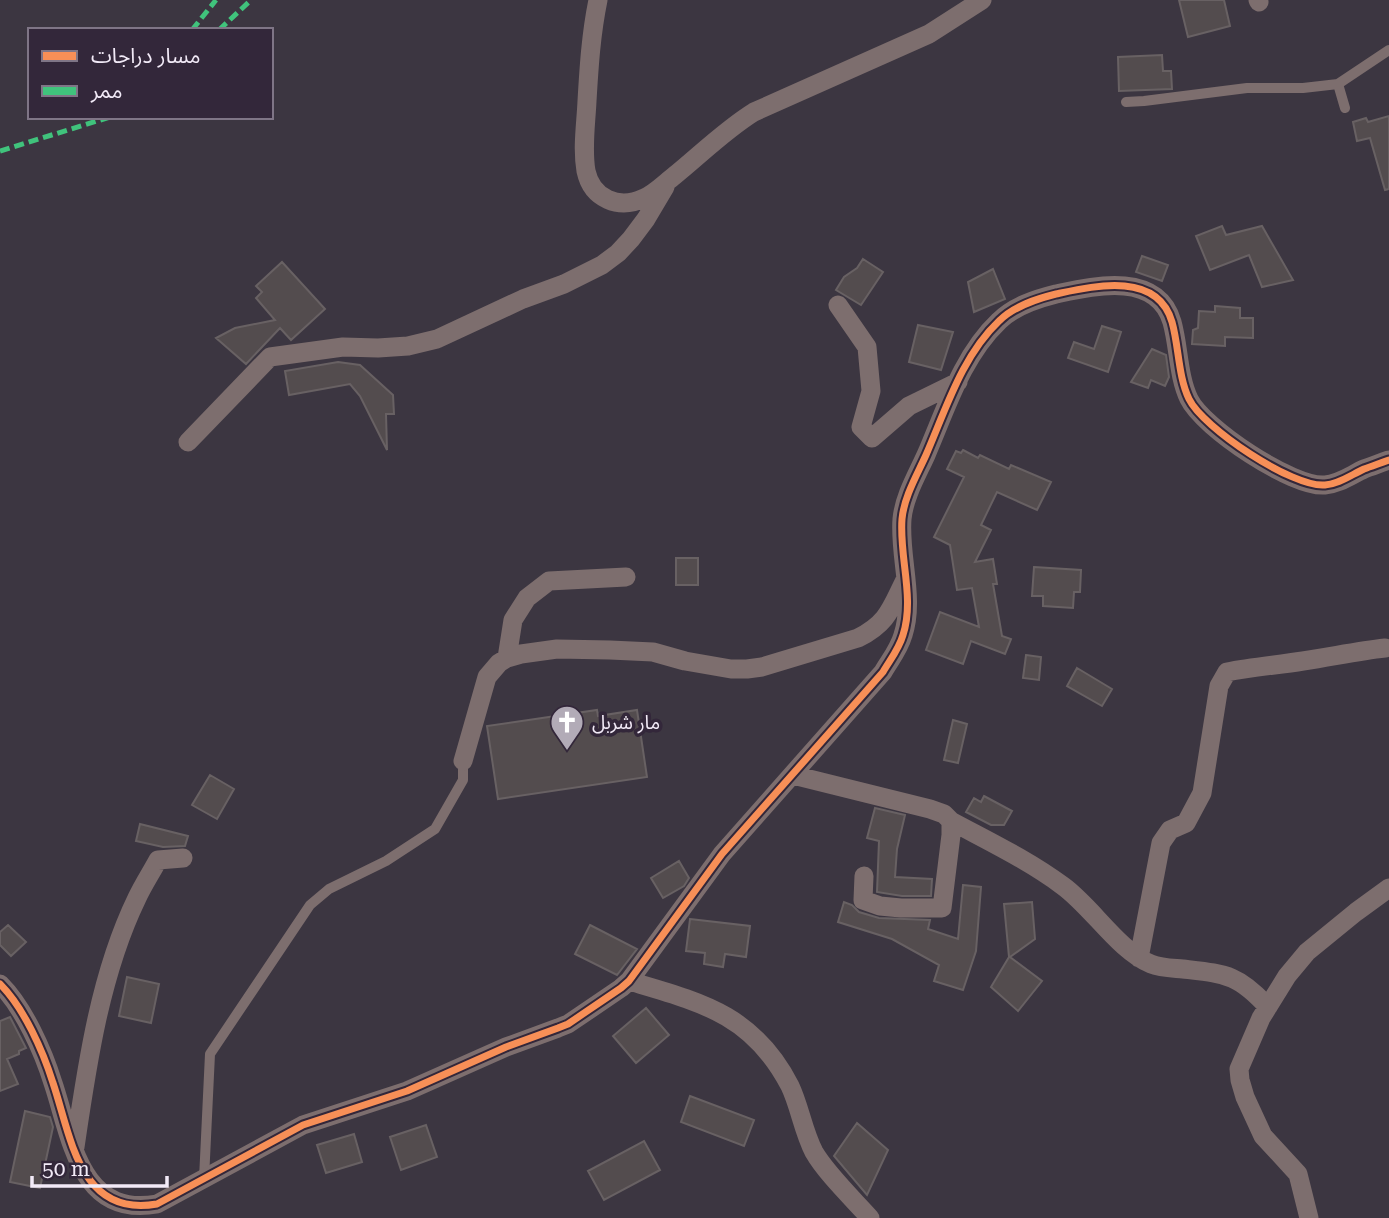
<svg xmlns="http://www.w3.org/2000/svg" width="1389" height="1218" font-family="'Roboto Serif','Noto Sans Arabic',serif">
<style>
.building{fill:#534c4e;stroke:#686163;stroke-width:2}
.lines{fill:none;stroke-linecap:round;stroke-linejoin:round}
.service{stroke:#7d6e6e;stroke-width:10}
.minor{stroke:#7d6e6e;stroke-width:19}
.quiet{stroke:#40c37c;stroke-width:5;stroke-dasharray:10 5;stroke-linecap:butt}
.cycleway-casing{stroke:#33273a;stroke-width:11}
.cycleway{stroke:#f78f57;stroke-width:7}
.labels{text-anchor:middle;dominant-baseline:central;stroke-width:7;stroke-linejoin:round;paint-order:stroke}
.poi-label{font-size:19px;fill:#f2eaf7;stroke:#33273a;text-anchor:start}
</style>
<rect width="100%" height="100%" fill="#3c3641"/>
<path class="building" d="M1179,0H1224L1230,26L1188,37Z
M1162,55L1163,71H1171L1172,89L1119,91L1118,57Z
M1389,116V189L1385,190L1370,138L1357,141L1353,122L1366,118L1368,122Z
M1222,226L1226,235L1262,226L1293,280L1262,287L1249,255L1210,270L1196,236Z
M1142,256L1168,265L1162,281L1136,272Z
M863,259L883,272L861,305L836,290L844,277L857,268Z
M282,262L325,309L291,340L280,328L246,364L216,338L235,328L275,320L256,298L262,292L256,286Z
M993,269L1005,299L974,312L968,282Z
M1215,306L1240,308V318H1253V338L1225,337V346L1192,344L1193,330L1198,328L1199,311L1215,312Z
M918,325L953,332L941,370L909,362Z
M1102,326L1121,332L1108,372L1068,358L1074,342L1094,349Z
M1152,349L1166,355L1169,377L1165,386L1151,380L1148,388L1131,382Z
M338,362L360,365L393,395L394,414H386L387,450L360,396L350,384L289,395L285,371Z
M963,450L978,458L980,455L1009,469L1011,465L1051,482L1037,510L997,492L981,525L991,530L975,562L993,559L997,584H993L1002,636L1011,639L1005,654L971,641L963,664L926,650L940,612L979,627L972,588L957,590L950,545L934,537L964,477L947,469L956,451L961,453Z
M676,558H698V585H676Z
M1034,567L1081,570L1080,592H1074L1073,608L1043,606V596H1032Z
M1026,655L1041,657L1039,680L1023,678Z
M1077,668L1112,689L1102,706L1067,686Z
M597,710L598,716L637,710L647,777L498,799L487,726Z
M953,720L967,724L958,763L944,760Z
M210,775L234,789L217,819L192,805Z
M984,796L1012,811L1004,825H991L966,812L974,798L981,802Z
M875,808L905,815L897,849L895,877L932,879L931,896H902L877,892L879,841L867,838Z
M140,824L188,836L185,846L163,847L136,841Z
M679,861L689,878L684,886L663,898L651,878Z
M963,885L981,887L976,951L963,990L934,981L939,965L892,939L838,922L844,902L852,905L859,912L879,918L930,920L928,929L958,939Z
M1032,902L1035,939L1010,957L1042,981L1018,1011L991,987L1009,957L1004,904Z
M690,919L750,926L746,957L725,954L723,967L704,964L705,953L686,951Z
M8,925L26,942L11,956L0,945V932Z
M590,925L637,949L617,975L575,954Z
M127,977L159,984L151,1023L119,1016Z
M646,1008L669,1035L636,1063L613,1036Z
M10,1017L26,1048L19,1051V1054L7,1059L18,1084L0,1091V1021Z
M690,1096L754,1120L744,1146L681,1122Z
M25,1111L50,1117L53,1127L40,1188L10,1182Z
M857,1123L888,1150L867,1195L834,1156Z
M426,1125L437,1157L401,1170L390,1137Z
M354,1134L362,1162L326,1173L317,1145Z
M644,1141L660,1170L604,1200L588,1171Z"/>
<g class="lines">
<path class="service" d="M1338,84L1345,108
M1126,102L1144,101L1247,88H1303L1338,84L1389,50
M204,1179L210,1054L310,905L329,889L386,861L435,829L463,780V761"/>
<path class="minor" d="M598,0C591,34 589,67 587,101C586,124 582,148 586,171C592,199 619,210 644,198C654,194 665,183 674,176C700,155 725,130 754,112L929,34L982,0
M1258,0L1259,2
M838,305L867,347L871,391L861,427L872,438L909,406L958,382
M188,442L270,357L343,347L378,348L408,346L437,339L523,299L564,284L602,265L618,253L631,239L646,219L665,187
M507,658L513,620L527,598L549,581L626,577
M463,761L487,677L499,663L507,658L521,654L557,649L610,650L653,652L685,661L731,669H747L762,667L858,638C888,623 891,608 905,580
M793,775L930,809L944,814L951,821V835L942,908H901L880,906L863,900L864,876
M951,821C988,841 1028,860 1063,886C1092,907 1119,951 1151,964C1161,968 1172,968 1183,969C1226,974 1238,974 1268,1007
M1139,958L1161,843L1170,830L1186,823L1202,793L1219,686L1227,672C1252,667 1278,665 1303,661C1331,657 1357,651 1385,648
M629,981C700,1002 753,1014 790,1086C800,1107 803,1131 814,1152C826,1173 853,1199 870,1218
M0,984C24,1008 43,1051 53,1083C71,1136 79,1218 157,1204L303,1125L407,1091L506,1047L558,1028L568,1024L621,988L629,981L722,854L883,672C890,660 899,649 903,635C915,598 899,557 902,519C904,497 917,475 926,455C946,409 962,356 999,321C1014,306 1036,299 1056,294C1094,286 1157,271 1172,322C1179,347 1178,376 1189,399C1203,428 1293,488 1325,485C1339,484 1351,475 1364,469C1372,466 1381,463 1389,460
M75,1147C87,1065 100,974 137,898C143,885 151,873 158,860L183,858
M1309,1218L1298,1174L1263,1136L1245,1097L1240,1080L1239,1069L1261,1018L1287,976L1307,952L1356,912L1389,888"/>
<path class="quiet" d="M192,30L216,0
M219,30L251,0
M0,151L110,117"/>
<defs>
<path id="cycleway" d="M0,984C24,1008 43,1051 53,1083C71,1136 79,1218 157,1204L303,1125L407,1091L506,1047L558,1028L568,1024L621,988L629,981L722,854L883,672C890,660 899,649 903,635C915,598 899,557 902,519C904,497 917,475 926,455C946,409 962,356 999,321C1014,306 1036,299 1056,294C1094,286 1157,271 1172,322C1179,347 1178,376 1189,399C1203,428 1293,488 1325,485C1339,484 1351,475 1364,469C1372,466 1381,463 1389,460"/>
</defs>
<use href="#cycleway" class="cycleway-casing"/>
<use href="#cycleway" class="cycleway"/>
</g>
<defs>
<symbol id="church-pin" viewBox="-11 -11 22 30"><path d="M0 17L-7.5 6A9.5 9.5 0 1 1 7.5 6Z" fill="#b2abb7" stroke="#33273a"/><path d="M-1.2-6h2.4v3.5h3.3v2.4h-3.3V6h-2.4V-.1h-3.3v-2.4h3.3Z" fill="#fff"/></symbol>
</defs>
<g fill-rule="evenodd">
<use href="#church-pin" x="548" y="703" width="38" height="52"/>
</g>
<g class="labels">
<g class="poi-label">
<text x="592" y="722">مار شربل</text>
</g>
</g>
<rect x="28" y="28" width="245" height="91" fill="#33273a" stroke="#7f7586" stroke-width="2"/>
<rect x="42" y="51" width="35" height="10" fill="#f78f57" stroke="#7f7586" stroke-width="2"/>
<text x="91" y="63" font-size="21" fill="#f2eaf7">مسار دراجات</text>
<rect x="42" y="86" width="35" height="10" fill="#40c37c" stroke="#7f7586" stroke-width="2"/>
<text x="91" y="98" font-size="21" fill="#f2eaf7">ممر</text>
<path d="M32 1176v10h135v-10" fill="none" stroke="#f2eaf7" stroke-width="3.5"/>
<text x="42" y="1176" font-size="21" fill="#f2eaf7" stroke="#33273a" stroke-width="5" paint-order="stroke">50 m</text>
</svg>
